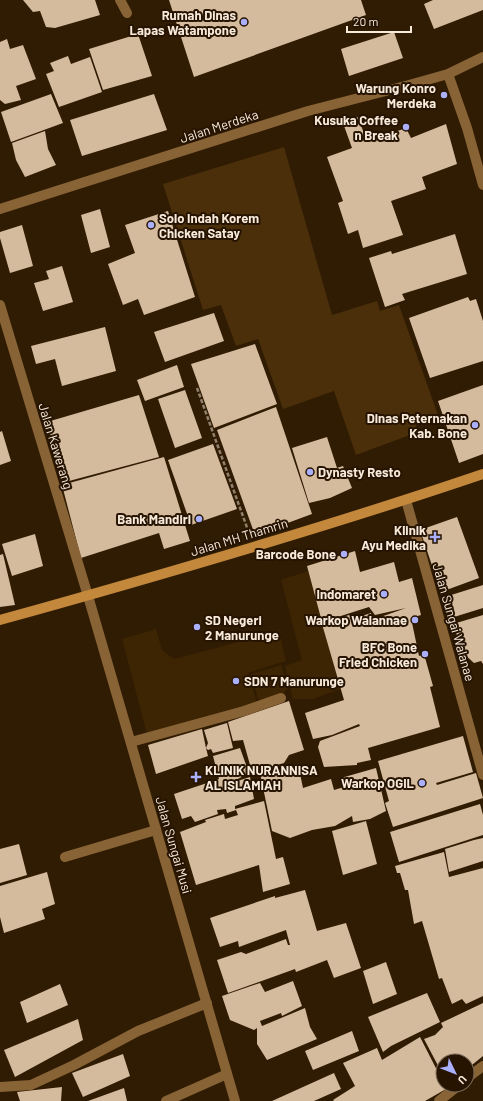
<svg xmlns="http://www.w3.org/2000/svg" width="483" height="1101" font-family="Barlow,sans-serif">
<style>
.built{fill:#3d2402}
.green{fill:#4a2f0a}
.building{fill:#d5bb9e}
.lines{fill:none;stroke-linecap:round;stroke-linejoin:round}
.path{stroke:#91806c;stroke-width:2.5;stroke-dasharray:4 2;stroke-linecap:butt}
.service{stroke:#886336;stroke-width:10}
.minor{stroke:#886336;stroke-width:10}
.tertiary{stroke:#886336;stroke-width:10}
.secondary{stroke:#c3883b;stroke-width:10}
.poi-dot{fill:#aab0fc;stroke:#261300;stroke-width:1.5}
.labels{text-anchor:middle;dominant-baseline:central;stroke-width:4;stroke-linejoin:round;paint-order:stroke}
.poi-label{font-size:13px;font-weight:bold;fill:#f7eadb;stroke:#261300;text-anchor:end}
.street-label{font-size:13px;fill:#f7eadb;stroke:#261300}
</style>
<rect width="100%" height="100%" fill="#301c03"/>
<path class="built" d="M308,571L340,689L313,699H293L285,666L302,660L281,580Z
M156,629L162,650L174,659L279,631L286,661L248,673L257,703L147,734L122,639Z
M281,665L288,688L283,694L261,701L258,699L251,674Z"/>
<path class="green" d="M284,147L332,315L377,301L380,311L399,305L438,415L415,423L418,432L356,455L334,391L283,409L258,339L236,346L221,305L203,310L163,184Z"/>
<path class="building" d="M23,0H95L100,15L55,28L46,27L40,11L33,12Z
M169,0H361L366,15L194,77Z
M433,0H483V10L434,29L424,4Z
M394,32L403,58L349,76L341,49Z
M138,34L152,76L103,90L89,49Z
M7,39L10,49L23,45L36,79L16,86L21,100L5,104L0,100V42Z
M68,56L71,64L90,57L102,92L59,107L46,74L54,71L50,63Z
M51,94L63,123L11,142L1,112Z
M154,94L167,130L82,156L70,120Z
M358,117L367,142L406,128L411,138L446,124L457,164L422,177L426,189L391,201L403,235L363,248L358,230L348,234L338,203L343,201L327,157L352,148L343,123Z
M45,131L48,149L56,165L25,177L16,160L12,143Z
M100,209L110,247L91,253L81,215Z
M168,211L195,297L144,315L138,299L123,305L108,264L135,253L125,225Z
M22,225L33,266L10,273L0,238V232Z
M455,234L467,274L402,294L405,300L385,307L369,258L391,251L392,254Z
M62,266L73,302L43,311L34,283L49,279L46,271Z
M468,297L470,301L476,299L483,321V361L430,378L409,318Z
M214,313L224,341L165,362L154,332Z
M105,327L116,371L62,386L55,359L36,364L31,346Z
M255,344L277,404L214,428L191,364Z
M177,365L184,387L145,401L137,380Z
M483,385V454L459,463L438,401Z
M185,390L202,438L175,448L158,399Z
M139,395L159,457L69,481L65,468L59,470L47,422Z
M276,407L312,514L255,535L217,430Z
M2,431L11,461L0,465V432Z
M327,437L337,468L343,466L352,488L330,498L309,503L292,448Z
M213,444L237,509L191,525L168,460Z
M164,457L190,541L164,549L159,533L81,558L62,485Z
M457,517L479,578L441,592L420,530Z
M35,534L43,566L12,576L2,544Z
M355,551L360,572L394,562L399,582L412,578L421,615L411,618L419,656L424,654L433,686L430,687L440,727L368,748L371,760L357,763V765L324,767L318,747L320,741L360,726L359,724L332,735L313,739L305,713L344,700L322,624L349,615L353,619L371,613L372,620L406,608L375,615L369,607L322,622L307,566Z
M3,554L15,605L0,607V555Z
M483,585V608L454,617L448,596Z
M483,615V664L481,661L474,663L463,653L453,624Z
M289,701L304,750L289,755L284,763L252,772L243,740L233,741L228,722Z
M227,723L233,748L213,753L211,749L208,750L206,748L208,756L156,774L148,745L202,729L206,748L208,743L204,730Z
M463,736L473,772L436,783L437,785L476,773L483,798L393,827L385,803L389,801L378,761Z
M240,748L249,773L234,781H227L228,784L250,777L254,799L235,806V809L264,801L276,859L283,857L290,884L263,892L259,865L196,885L180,832L206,822L205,820L224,814L225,819L238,815L236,810L227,813L226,809L217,810L218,814L195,822L191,816L182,819L174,794L219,779L213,756Z
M298,764L303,788L331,779L334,790L344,787L341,778L376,768L386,811L370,819L353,822L352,816L335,826L312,830L290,838L272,831L260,773Z
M480,804L483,815V835L399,862L390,832Z
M366,821L377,864L343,875L332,831Z
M483,838V861L449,872L445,849L474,840Z
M19,844L27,875L0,883V849Z
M444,852L449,877L483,868V996L466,1004L462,999L452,1004L442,978L439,979L422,921L414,924L408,890H405L400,873H397L395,866Z
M47,872L55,904L42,909L45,919L4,933L0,917V886Z
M305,890L317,931L346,923L361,968L334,978L327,960L296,972L295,969L228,993L217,960L241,952L246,954L286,939L288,945H290L286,930L239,947L238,941L220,947L210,918L275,896V898Z
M386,962L397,994L373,1004L363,971Z
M293,981L302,1006L282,1016L281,1013L260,1021L262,1026L305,1008L310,1027L317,1039L267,1060L257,1044V1028L254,1030L230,1020L222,996L260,983L265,992Z
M60,984L68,1005L27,1023L20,1002Z
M427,993L440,1022L391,1046L383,1052L368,1017Z
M483,1003V1056L467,1069V1061H443V1075L424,1039L435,1035L443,1027L441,1023Z
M78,1019L83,1040L15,1077L4,1050Z
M352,1031L359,1051L313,1070L305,1051Z
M420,1037L443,1082V1085H445L446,1089L425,1101H334L333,1100L355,1086L343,1063L377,1048L382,1060Z
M123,1054L130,1076L83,1097L72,1073Z
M334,1073L341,1089L314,1101H272Z
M62,1087L61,1101H20L17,1092Z
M124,1088L127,1101H88Z"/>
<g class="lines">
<path class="path" d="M197,388L249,533"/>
<path class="service" d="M120,0L127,13
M131,742L244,711L281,698
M166,1101L227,1074"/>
<path class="minor" d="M448,74L467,128L483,185
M0,209L308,111L409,85L448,74L483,57
M0,305L88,596
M406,500L483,775
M65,857L156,830
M467,1078L483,1066
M0,1087L31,1085L74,1065L138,1031L207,1003
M439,1101L459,1085"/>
<path class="tertiary" d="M88,596L235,1101"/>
<path class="secondary" d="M0,620C162,575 324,528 483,474"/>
</g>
<g class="poi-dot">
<circle cx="244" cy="22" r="4"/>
<circle cx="444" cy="95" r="4"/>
<circle cx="406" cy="127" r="4"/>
<circle cx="151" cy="225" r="4"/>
<circle cx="475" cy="425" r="4"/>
<circle cx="310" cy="472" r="4"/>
<circle cx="199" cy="519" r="4"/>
<path d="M433 531h4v4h4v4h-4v4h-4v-4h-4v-4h4z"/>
<circle cx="344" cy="554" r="4"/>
<circle cx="384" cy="594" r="4"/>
<circle cx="415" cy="620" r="4"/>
<circle cx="197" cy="627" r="4"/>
<circle cx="425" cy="654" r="4"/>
<circle cx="236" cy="681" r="4"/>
<path d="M194 771h4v4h4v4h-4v4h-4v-4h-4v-4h4z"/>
<circle cx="422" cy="783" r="4"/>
</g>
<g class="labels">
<g class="poi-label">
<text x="236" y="15">Rumah Dinas<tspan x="236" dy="15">Lapas Watampone</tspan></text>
<text x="436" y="88">Warung Konro<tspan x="436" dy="15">Merdeka</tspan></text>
<text x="398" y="120">Kusuka Coffee<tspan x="398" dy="15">n Break</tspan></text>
<text x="159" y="218" text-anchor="start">Solo Indah Korem<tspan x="159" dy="15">Chicken Satay</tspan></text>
<text x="467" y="418">Dinas Peternakan<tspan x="467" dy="15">Kab. Bone</tspan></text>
<text x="318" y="472" text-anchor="start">Dynasty Resto</text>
<text x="191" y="519">Bank Mandiri</text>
<text x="426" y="530">Klinik<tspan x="426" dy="15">Ayu Medika</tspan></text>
<text x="336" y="554">Barcode Bone</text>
<text x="376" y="594">Indomaret</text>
<text x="205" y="620" text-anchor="start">SD Negeri<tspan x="205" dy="15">2 Manurunge</tspan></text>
<text x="407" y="620">Warkop Walannae</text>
<text x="417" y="647">BFC Bone<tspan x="417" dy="15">Fried Chicken</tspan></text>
<text x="244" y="681" text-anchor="start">SDN 7 Manurunge</text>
<text x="205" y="770" text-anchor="start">KLINIK NURANNISA<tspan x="205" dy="15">AL ISLAMIAH</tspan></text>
<text x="414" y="783">Warkop OGIL</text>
</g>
<g class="street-label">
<text transform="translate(219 126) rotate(-18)">Jalan Merdeka</text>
<text transform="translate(56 446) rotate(73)">Jalan Kawerang</text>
<text transform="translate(239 537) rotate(-17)">Jalan MH Thamrin</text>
<text transform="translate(454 622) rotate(74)">Jalan Sungai Walanae</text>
<text transform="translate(174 845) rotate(74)">Jalan Sungai Musi</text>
</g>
</g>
<g transform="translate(455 1073) rotate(133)"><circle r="19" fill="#261300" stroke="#7a6958"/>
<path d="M0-3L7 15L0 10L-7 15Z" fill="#aab0fc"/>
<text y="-6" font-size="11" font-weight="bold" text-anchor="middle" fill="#f7eadb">U</text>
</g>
<path d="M347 26v6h64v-6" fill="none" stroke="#f7eadb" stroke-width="2"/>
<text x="353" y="26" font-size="12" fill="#f7eadb" stroke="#261300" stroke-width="3" paint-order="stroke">20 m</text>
</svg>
